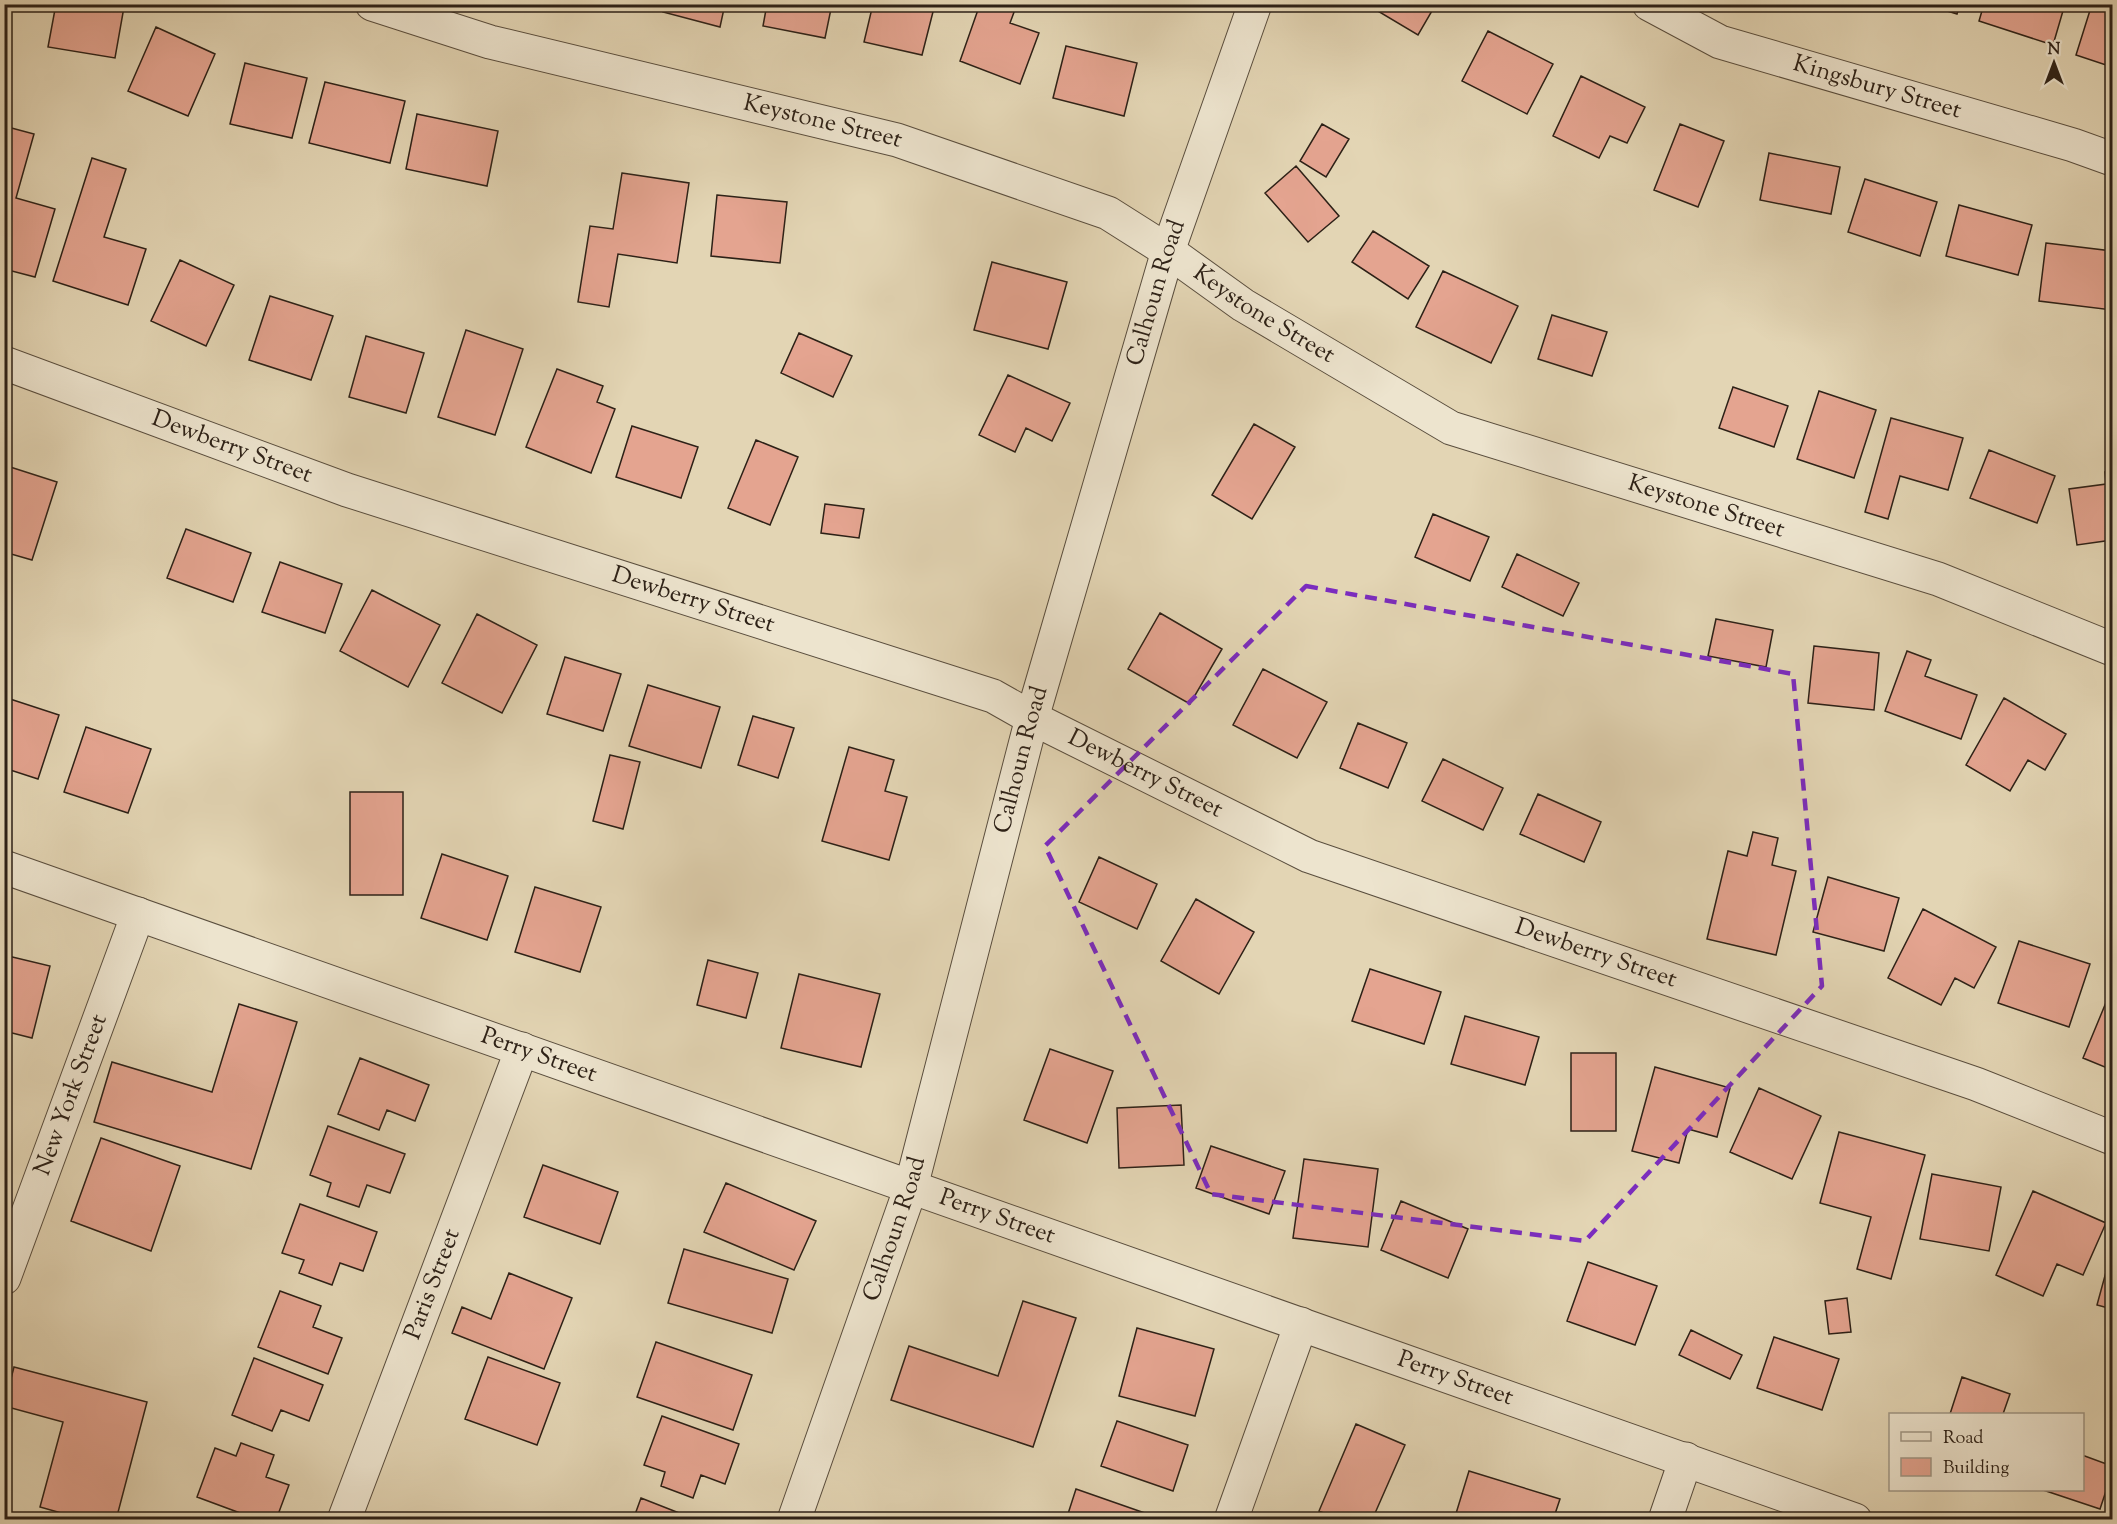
<svg xmlns="http://www.w3.org/2000/svg" width="2117" height="1524" font-family="'Sorts Mill Goudy',serif">
<style>
.building{fill:#e4a490;stroke:#2d2117;stroke-width:1.5}
.lines{fill:none;stroke-linecap:round;stroke-linejoin:round}
.minor-casing{stroke:#5a4e3e;stroke-width:35}
.minor{stroke:#ede4ce;stroke-width:33}
.marked{fill:none;stroke:#7b2cbf;stroke-width:4.5;stroke-dasharray:12 8;stroke-linejoin:round}
.labels{text-anchor:middle;dominant-baseline:central;stroke-width:4.5;stroke-linejoin:round;paint-order:stroke}
.street-label{font-size:24px;fill:#2d2117;stroke:#ede4ce}
</style>
<rect width="100%" height="100%" fill="#e3d5b4"/>
<filter id="stains"><feTurbulence type="fractalNoise" baseFrequency=".00333" numOctaves="4"/><feColorMatrix values="0 0 0 0 .2 0 0 0 0 .09 0 0 0 0 .02 0 0 0 .5 -.17"/></filter>
<radialGradient id="worn" r=".72"><stop offset=".6" stop-color="#630" stop-opacity="0"/><stop offset="1" stop-color="#630" stop-opacity=".3"/></radialGradient>
<path class="building" d="M56,4H109L124,7L115,58L48,47Z
M665,4H725L720,27L663,12Z
M767,4H832L825,38L763,26Z
M873,4H935L922,55L864,42Z
M980,4H1017L1010,23L1039,33L1020,84L960,61Z
M1366,4H1436L1418,35Z
M1925,4H1960L1957,14Z
M1984,4H2065L2053,45L1979,21Z
M2092,4L2112,9V67L2076,55Z
M156,27L215,54L188,116L128,91Z
M1488,31L1553,64L1527,114L1462,81Z
M1066,46L1137,63L1124,116L1053,98Z
M245,63L307,78L292,138L230,124Z
M1581,76L1645,107L1627,143L1610,136L1599,158L1553,136Z
M325,82L405,101L390,163L309,143Z
M417,114L498,131L487,186L406,169Z
M1322,124L1349,139L1326,177L1300,161Z
M1680,124L1724,141L1698,207L1654,190Z
M4,126L34,134L16,198L55,209L35,277L4,269Z
M1769,153L1840,167L1831,214L1760,200Z
M92,158L126,169L104,237L146,249L128,305L53,281Z
M1296,166L1339,216L1308,242L1265,193Z
M622,173L689,183L677,263L618,254L609,307L578,302L590,226L613,229Z
M1865,179L1937,202L1920,256L1848,232Z
M717,195L787,202L780,263L711,256Z
M1959,205L2032,225L2018,275L1946,256Z
M1373,231L1429,266L1408,299L1352,262Z
M2046,243L2112,251V310L2039,301Z
M180,260L234,285L206,346L151,321Z
M992,262L1067,282L1048,349L974,330Z
M1443,271L1518,306L1491,363L1416,327Z
M270,296L333,316L311,380L249,360Z
M1552,315L1607,332L1592,376L1538,359Z
M466,330L523,349L495,435L438,417Z
M799,333L852,356L833,397L781,373Z
M366,336L424,353L406,413L349,397Z
M557,369L603,386L597,402L615,409L591,473L526,447Z
M1008,375L1070,403L1052,441L1026,428L1015,452L979,435Z
M1733,387L1788,406L1774,447L1719,428Z
M1819,391L1876,410L1854,478L1797,459Z
M1891,418L1963,438L1948,490L1900,476L1888,519L1865,512Z
M1254,424L1295,447L1252,519L1212,495Z
M632,426L698,447L681,498L616,477Z
M756,440L798,457L770,525L728,508Z
M1989,450L2055,476L2037,523L1970,498Z
M4,465L57,482L32,560L4,552Z
M2112,471V540L2077,545L2069,489L2106,484L2105,472Z
M825,504L864,509L859,538L821,533Z
M1433,514L1489,537L1470,581L1415,557Z
M186,529L251,553L233,602L167,578Z
M1517,554L1579,583L1563,616L1502,587Z
M280,562L342,584L325,633L262,612Z
M372,590L440,625L408,687L340,651Z
M1160,613L1222,649L1190,704L1128,669Z
M477,614L537,645L502,713L442,683Z
M1716,619L1773,630L1766,667L1708,656Z
M1814,646L1879,653L1874,710L1808,703Z
M1907,651L1931,660L1925,676L1977,695L1961,739L1885,711Z
M565,657L621,674L603,731L547,714Z
M1263,669L1327,702L1297,758L1233,725Z
M648,685L720,707L701,768L629,746Z
M4,697L59,715L38,779L4,768Z
M2004,698L2066,734L2045,770L2028,760L2010,791L1966,765Z
M753,716L794,728L778,778L738,765Z
M1358,723L1407,743L1388,788L1340,768Z
M86,727L151,749L128,813L64,792Z
M849,747L894,760L885,791L907,797L889,860L822,841Z
M610,755L640,762L623,829L593,821Z
M1443,759L1503,788L1483,830L1422,801Z
M350,792H403V895H350Z
M1538,794L1601,822L1584,862L1520,834Z
M1753,832L1778,838L1772,865L1796,871L1776,955L1707,939L1728,851L1747,856Z
M442,854L508,876L487,940L421,918Z
M1099,857L1157,884L1137,929L1079,902Z
M1828,877L1899,898L1884,951L1813,932Z
M535,887L601,907L580,972L515,952Z
M1196,899L1254,932L1219,994L1161,961Z
M1923,909L1996,947L1974,988L1955,978L1941,1005L1888,978Z
M2019,941L2090,964L2069,1027L1998,1003Z
M4,955L50,966L32,1038L4,1031Z
M708,960L758,973L746,1018L697,1005Z
M1370,969L1441,992L1424,1044L1352,1021Z
M799,974L880,994L861,1067L781,1048Z
M2112,988V1070L2083,1058Z
M239,1004L297,1022L251,1169L94,1122L112,1062L212,1092Z
M1465,1016L1539,1037L1525,1085L1451,1064Z
M1050,1049L1113,1071L1087,1143L1024,1120Z
M1571,1053H1616V1131H1571Z
M360,1058L429,1085L415,1121L387,1110L379,1130L338,1114Z
M1655,1067L1730,1088L1717,1137L1688,1129L1679,1163L1632,1151Z
M1759,1088L1821,1116L1792,1179L1730,1152Z
M1181,1105L1184,1165L1119,1168L1117,1108Z
M328,1126L405,1154L390,1193L367,1185L359,1207L327,1196L331,1183L310,1175Z
M1839,1132L1925,1155L1891,1279L1857,1269L1871,1217L1820,1203Z
M101,1138L180,1166L151,1251L71,1221Z
M1211,1146L1285,1171L1269,1214L1196,1188Z
M1304,1159L1378,1169L1368,1247L1293,1238Z
M543,1165L618,1192L600,1244L524,1217Z
M1932,1174L2001,1187L1989,1251L1920,1239Z
M726,1183L816,1221L794,1270L704,1232Z
M2033,1191L2106,1223L2083,1275L2057,1264L2043,1296L1996,1275Z
M1401,1201L1468,1229L1448,1278L1381,1250Z
M300,1204L377,1232L363,1271L340,1263L332,1285L299,1273L304,1260L282,1253Z
M684,1249L788,1279L772,1333L668,1303Z
M2112,1250V1309L2097,1305Z
M1588,1262L1657,1286L1635,1345L1567,1321Z
M509,1273L572,1298L544,1369L452,1333L462,1307L491,1319Z
M280,1291L321,1306L313,1327L342,1338L328,1374L258,1347Z
M1847,1298L1851,1332L1829,1334L1825,1301Z
M1023,1301L1076,1318L1033,1447L891,1400L909,1346L998,1376Z
M1137,1328L1214,1349L1195,1416L1119,1396Z
M1691,1330L1742,1355L1730,1379L1679,1355Z
M1774,1337L1839,1359L1822,1410L1757,1388Z
M656,1342L752,1375L733,1430L637,1397Z
M488,1357L560,1383L537,1445L465,1419Z
M254,1358L323,1385L309,1421L281,1410L272,1431L232,1415Z
M14,1367L147,1402L116,1520H86L40,1507L63,1422L4,1406Z
M1962,1377L2010,1394L2003,1414H1950Z
M662,1416L739,1444L725,1484L701,1475L693,1498L661,1486L665,1472L644,1465Z
M1117,1421L1188,1445L1173,1491L1101,1466Z
M1356,1424L1405,1445L1372,1520H1339L1319,1511Z
M241,1443L274,1455L266,1477L289,1485L276,1520H259L197,1497L215,1448L236,1456Z
M2082,1455L2112,1466V1473L2100,1509L2043,1490H2082Z
M1469,1471L1560,1499L1553,1520H1454Z
M1076,1489L1159,1518L1158,1520H1066Z
M641,1498L697,1520H633Z"/>
<g class="lines">
<defs>
<g id="minor">
<path id="s1" d="M372,4L490,42L897,140L1108,213L1168,251L1243,305L1451,428L1938,579L2112,649"/>
<path id="s2" d="M1649,4L1720,42L2073,145L2112,159"/>
<path id="s3" d="M4,363L347,490L993,696L1032,718L1309,856L1976,1084L2112,1138"/>
<path id="s4" d="M4,867L1855,1520"/>
<path id="s5" d="M4,1278L138,914"/>
<path id="s6" d="M344,1520L522,1049"/>
<path id="s7" d="M794,1520L911,1187L1032,718L1168,251L1255,4"/>
<path d="M1231,1520L1301,1324"/>
<path d="M1665,1520L1686,1459"/>
</g>
</defs>
<use href="#minor" class="minor-casing"/>
<use href="#minor" class="minor"/>
</g>
<path class="marked" d="M1306,586L1793,674L1822,986L1585,1241L1211,1194L1045,846Z"/>
<g class="labels">
<g class="street-label">
<text stroke="none"><textPath href="#s2" startOffset="244">Kingsbury Street</textPath></text>
<text stroke="none"><textPath href="#s1" startOffset="466">Keystone Street</textPath></text>
<text stroke="none"><textPath href="#s7" startOffset="1280">Calhoun Road</textPath></text>
<text stroke="none"><textPath href="#s1" startOffset="952">Keystone Street</textPath></text>
<text stroke="none"><textPath href="#s3" startOffset="243">Dewberry Street</textPath></text>
<text stroke="none"><textPath href="#s1" startOffset="1438">Keystone Street</textPath></text>
<text stroke="none"><textPath href="#s3" startOffset="729">Dewberry Street</textPath></text>
<text stroke="none"><textPath href="#s7" startOffset="794">Calhoun Road</textPath></text>
<text stroke="none"><textPath href="#s3" startOffset="1215">Dewberry Street</textPath></text>
<text stroke="none"><textPath href="#s3" startOffset="1701">Dewberry Street</textPath></text>
<text stroke="none"><textPath href="#s4" startOffset="567">Perry Street</textPath></text>
<text stroke="none"><textPath href="#s5" startOffset="195">New York Street</textPath></text>
<text stroke="none"><textPath href="#s4" startOffset="1053">Perry Street</textPath></text>
<text stroke="none"><textPath href="#s7" startOffset="308">Calhoun Road</textPath></text>
<text stroke="none"><textPath href="#s6" startOffset="252">Paris Street</textPath></text>
<text stroke="none"><textPath href="#s4" startOffset="1539">Perry Street</textPath></text>
</g>
</g>
<rect width="2117" height="1524" fill="none" stroke="#e3d5b4" stroke-width="24"/>
<rect x="6" y="6" width="2105" height="1512" fill="none" stroke="#2d2117" stroke-width="3"/>
<rect x="12" y="12" width="2093" height="1500" fill="none" stroke="#2d2117" stroke-width="1.5"/>
<rect x="1889" y="1413" width="195" height="78" fill="#ede4ce" stroke="#a09685" stroke-width="1.5"/>
<rect x="1901" y="1432" width="30" height="9" fill="#ede4ce" stroke="#a09685" stroke-width="1.5"/>
<text x="1943" y="1443" font-size="18" fill="#2d2117">Road</text>
<rect x="1901" y="1458" width="30" height="18" fill="#e4a490" stroke="#a09685" stroke-width="1.5"/>
<text x="1943" y="1473" font-size="18" fill="#2d2117">Building</text>
<g transform="translate(2054 63)" stroke="#ede4ce" stroke-width="4.5" paint-order="stroke">
<path d="M0-4.5L10 22L0 15L-10 22Z" fill="#2d2117"/>
<text y="-9" font-size="16" font-weight="bold" text-anchor="middle" fill="#2d2117">N</text>
</g>
<rect width="100%" height="100%" filter="url(#stains)"/>
<rect width="100%" height="100%" fill="url(#worn)"/>
</svg>
